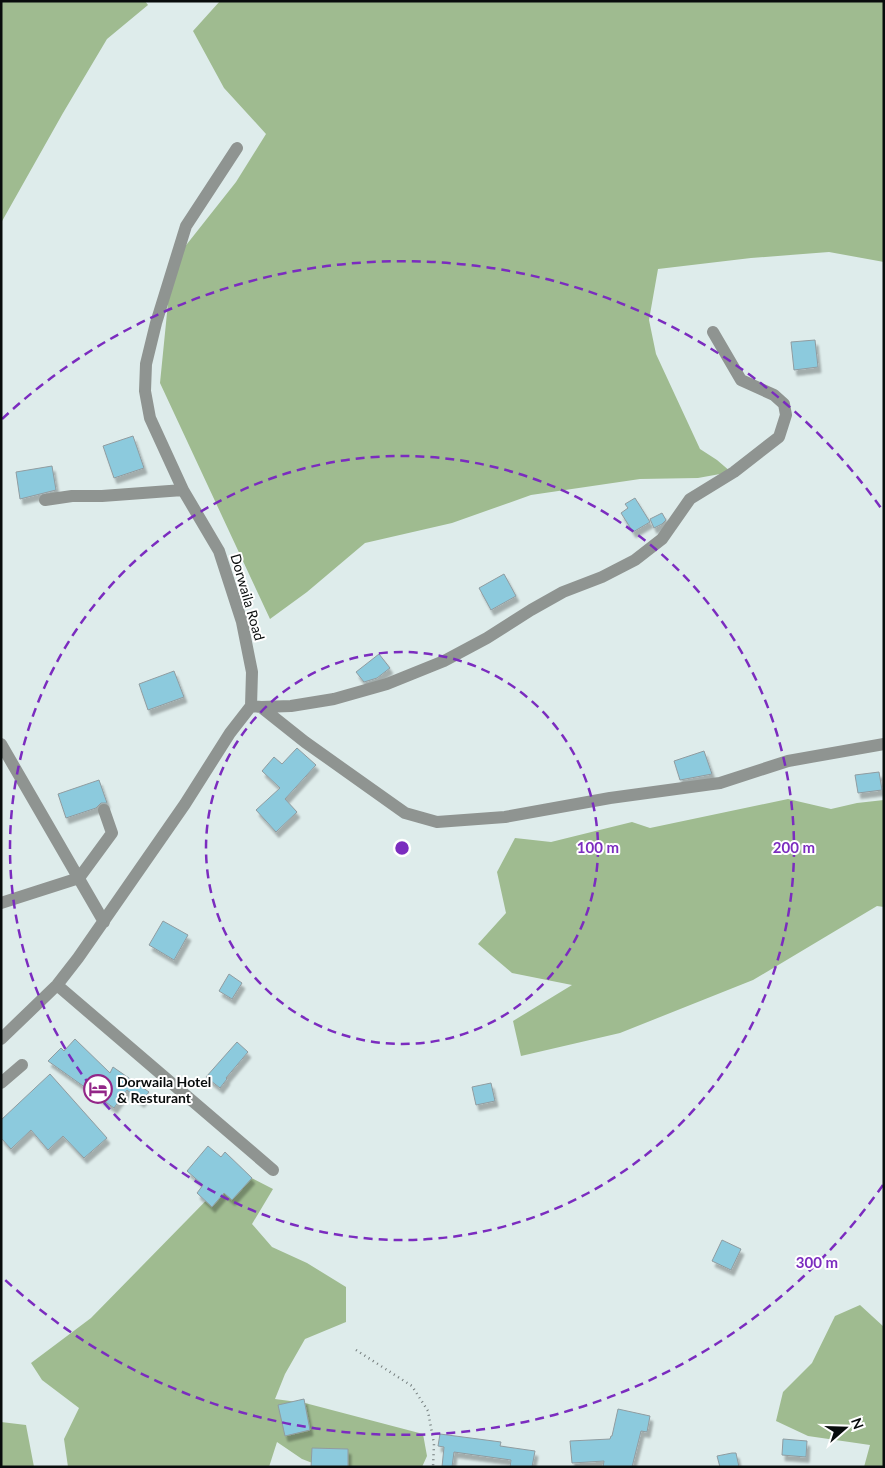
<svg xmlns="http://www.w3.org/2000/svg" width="885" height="1468" font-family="Lato,sans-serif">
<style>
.forest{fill:#9fbb90}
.building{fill:#8ccadd;stroke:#909ca0;filter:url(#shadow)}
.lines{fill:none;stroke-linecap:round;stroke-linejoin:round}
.path{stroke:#737c7c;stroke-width:2.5;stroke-dasharray:1 4;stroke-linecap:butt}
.minor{stroke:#8f9491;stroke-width:12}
.ring{fill:none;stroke:#7b2cbf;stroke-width:2.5;stroke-dasharray:9 6}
.labels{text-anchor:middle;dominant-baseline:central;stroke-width:4;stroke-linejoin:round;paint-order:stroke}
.street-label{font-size:14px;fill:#080c0c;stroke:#fff}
.poi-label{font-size:14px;font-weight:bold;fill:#080c0c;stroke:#fff;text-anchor:start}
.centre{fill:#7b2cbf;stroke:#fff;stroke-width:2.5}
.ring-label{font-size:15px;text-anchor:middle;font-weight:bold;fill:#7b2cbf;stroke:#fff;stroke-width:4;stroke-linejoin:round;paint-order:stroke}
</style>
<defs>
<filter id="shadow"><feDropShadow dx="3" dy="5.5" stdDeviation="1" flood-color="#0004"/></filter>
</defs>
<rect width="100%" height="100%" fill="#deeceb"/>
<path class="forest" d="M1,1H145L148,5L107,39L63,113L1,223Z
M220,1H884V262L829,252L751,258L658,269L649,320L656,354L700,449L717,460L731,472L698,478L640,479L531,495L452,523L365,543L307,592L270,619L160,383L172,263L236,182L266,134L224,88L193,31Z
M788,799L831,809L857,803L884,800V907L877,906L753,980L620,1033L521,1056L513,1021L572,985L512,973L478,944L506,913L497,872L515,838L551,842L632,822L650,828Z
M236,1170L273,1189L252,1224L272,1247L307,1263L346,1287V1322L305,1339L285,1374L275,1399L305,1403L423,1434L427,1456L422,1467H323L302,1459L277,1442L269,1467H68L64,1439L79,1408L42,1380L31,1363L91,1318Z
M860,1305L884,1327V1467H864L870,1445L808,1436L776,1421L783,1392L812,1363L835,1316Z
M1,1422L26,1425L34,1467H1Z"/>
<path class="building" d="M815,340L818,367L794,370L791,342Z
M133,436L144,468L114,478L103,446Z
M52,466L56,490L20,499L16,472Z
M635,498L650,522L633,532L621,513L628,508L625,504Z
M662,513L666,520L662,524L654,528L650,519Z
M504,574L516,596L491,610L479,588Z
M379,654L390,668L377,678L364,682L356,672Z
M174,671L184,697L148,710L139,684Z
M297,748L316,765L285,799L297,812L276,832L256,810L280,788L262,771L274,757L282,764Z
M704,751L712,774L680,780L674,761Z
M879,772L882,790L858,793L855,775Z
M99,780L107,803H101L96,808L66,818L58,794Z
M163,921L188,935L174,960L149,945Z
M229,974L242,983L232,999L219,991Z
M75,1039L110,1073L113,1067L149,1092L141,1102L127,1090L114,1108L48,1061L61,1048L64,1051Z
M237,1042L248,1052L226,1078L227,1079L220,1088L206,1077Z
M50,1074L107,1138L84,1158L63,1136L48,1150L31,1130L11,1149L1,1138V1120Z
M491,1083L495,1101L476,1105L472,1087Z
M208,1146L221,1157L225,1152L252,1178L232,1200L224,1193L212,1207L197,1193L203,1185L187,1171Z
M722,1240L741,1249L731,1270L712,1261Z
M304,1399L310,1430L285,1436L278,1405Z
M618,1409L650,1416L647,1432L641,1431L632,1467H603L604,1461L572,1463L570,1441L610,1439L611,1436H612Z
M440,1434L501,1442L500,1446L535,1451L532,1467H510L511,1460L454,1452L452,1467H442L444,1447L438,1446Z
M783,1439L807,1441L806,1457L782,1455Z
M312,1448L348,1449V1467H311Z
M732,1453H736L739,1467H720L717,1456Z"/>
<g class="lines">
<path class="path" d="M356,1350L412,1386L428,1411L434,1444L433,1467"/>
<path class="minor" d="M45,500L72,496H102L183,490
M251,706L261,707L291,706L334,699L387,684L444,661L487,638L531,610L563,592L602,577L635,560L662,539L690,499L734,472L779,437L786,415L784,404L774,395L741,380L713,332
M261,707L305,742L405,813L437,822L505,817L610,798L720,783L788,761L884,744
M1,744L104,922
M1,903L79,878L112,833L104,810
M57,985L273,1170
M1,1039L57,985L78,958L185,804L230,733L251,706L252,672L242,622L219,551L183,490L150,418L145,391L146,364L156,323L186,226L237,148
M1,1083L22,1065"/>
</g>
<g class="ring">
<circle cx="402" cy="848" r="196"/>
<circle cx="402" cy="848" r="392"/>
<path d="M883 1185A587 587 0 0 1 2 1277M2 419A587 587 0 0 1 883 511"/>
</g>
<defs>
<symbol id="hotel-ring" viewBox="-11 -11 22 22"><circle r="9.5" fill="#fff" stroke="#932688" stroke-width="1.5"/><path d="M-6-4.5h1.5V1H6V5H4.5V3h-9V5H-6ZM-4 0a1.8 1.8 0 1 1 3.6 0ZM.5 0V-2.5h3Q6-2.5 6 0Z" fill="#932688"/></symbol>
</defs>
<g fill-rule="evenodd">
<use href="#hotel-ring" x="82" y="1073" width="32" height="32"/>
</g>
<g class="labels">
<g class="street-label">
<text transform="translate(248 597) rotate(74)">Dorwaila Road</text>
</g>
<g class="poi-label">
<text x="117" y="1081">Dorwaila Hotel<tspan x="117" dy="16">&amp; Resturant</tspan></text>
</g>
</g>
<circle cx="402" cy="848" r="8" class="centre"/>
<g class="ring-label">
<text x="598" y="853">100 m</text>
<text x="794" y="853">200 m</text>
<text x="817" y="1268">300 m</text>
</g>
<rect width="885" height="1468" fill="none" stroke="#080c0c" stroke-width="5"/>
<g transform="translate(845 1428) rotate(70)" stroke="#ffffff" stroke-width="4" paint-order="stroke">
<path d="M0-4L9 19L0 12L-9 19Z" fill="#080c0c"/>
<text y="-8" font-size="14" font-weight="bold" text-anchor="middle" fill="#080c0c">N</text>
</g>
</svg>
